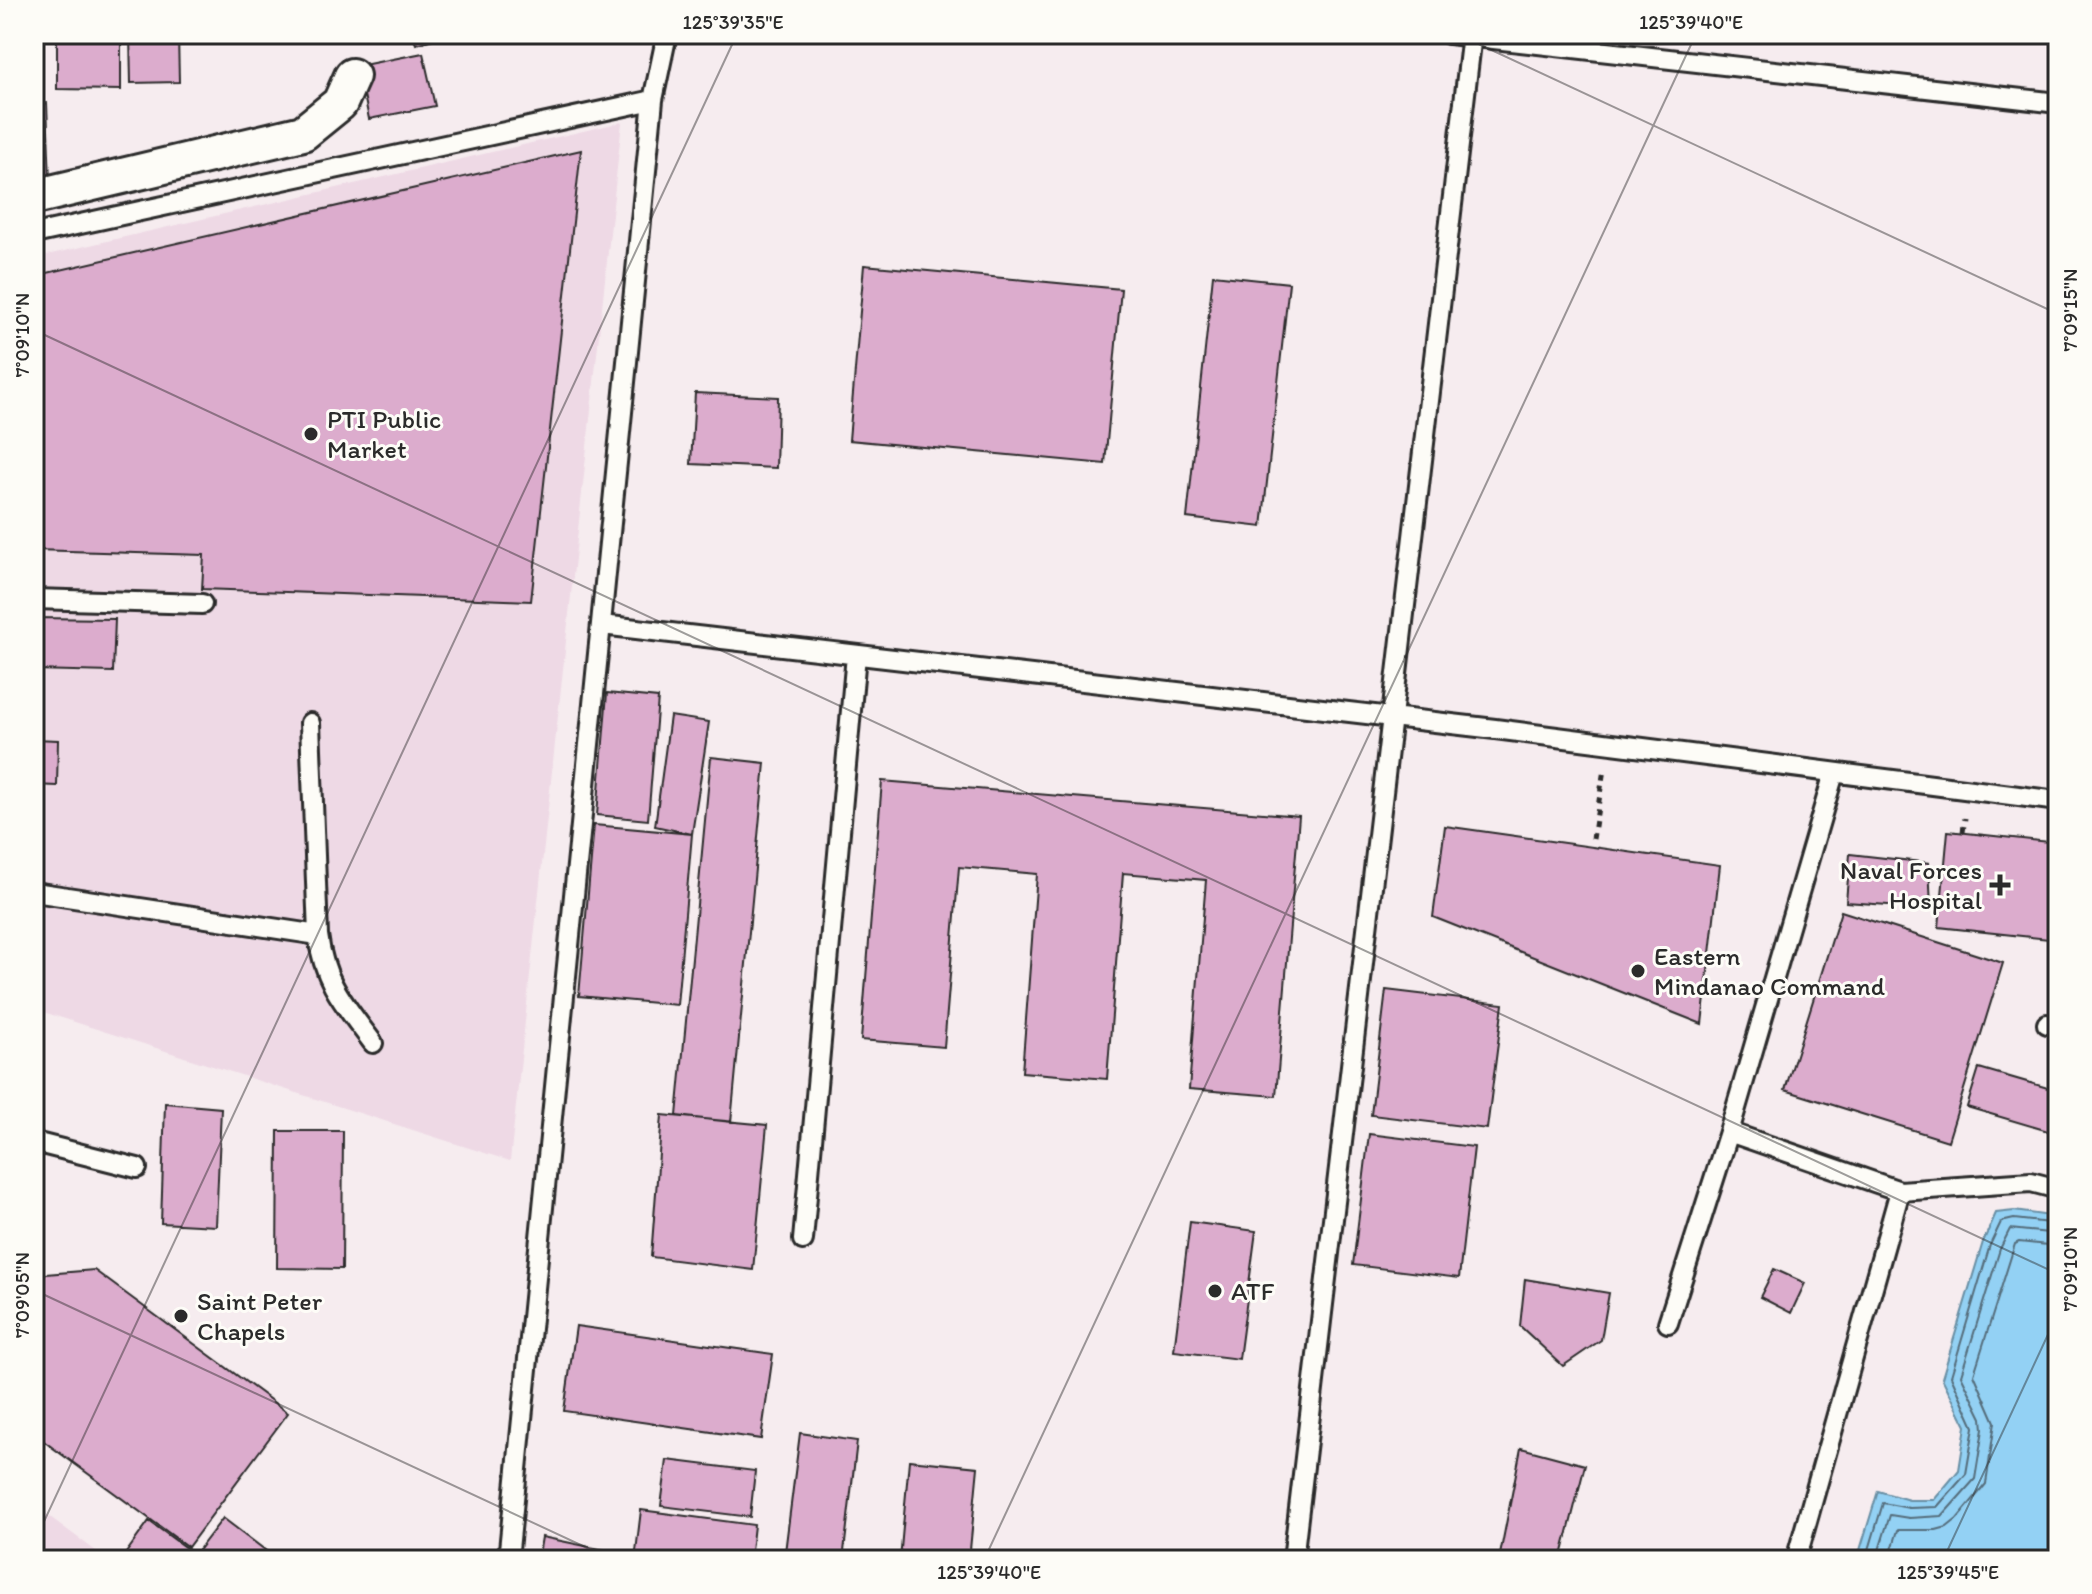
<svg xmlns="http://www.w3.org/2000/svg" width="2092" height="1594" font-family="Itim,sans-serif">
<style>
.built{fill:#eed9e5}
.water{fill:#93d1f4;stroke:#698fa4;stroke-width:2}
.lines{fill:none;stroke-linecap:round;stroke-linejoin:round}
.shore{stroke:#556d7b;stroke-width:2}
.building{fill:#dcaccd;stroke:#2b2b2b;stroke-width:2}
.service-casing{stroke:#2b2b2b;stroke-width:24}
.minor-casing{stroke:#2b2b2b;stroke-width:40}
.path{stroke:#2b2b2b;stroke-width:5;stroke-dasharray:6 6;stroke-linecap:butt}
.service{stroke:#fdfcf7;stroke-width:18}
.minor{stroke:#fdfcf7;stroke-width:34}
.ticks{fill:none;stroke:#2b2b2b;stroke-width:2;stroke-opacity:0.45}
.poi-dot{fill:#2b2b2b;stroke:#fdfcf7;stroke-width:3}
.labels{text-anchor:middle;dominant-baseline:central;stroke-width:6;stroke-linejoin:round;paint-order:stroke}
.poi-label{font-size:26px;fill:#2b2b2b;stroke:#fdfcf7;text-anchor:start}
.neatline{fill:none;stroke:#2b2b2b;stroke-width:3}
.ticks-label{font-size:20px;text-anchor:middle;fill:#2b2b2b}
</style>
<rect width="100%" height="100%" fill="#f6ecef"/>
<filter id="ink" filterUnits="userSpaceOnUse"><feTurbulence type="fractalNoise" baseFrequency=".0125" numOctaves="2"/><feDisplacementMap in="SourceGraphic" scale="16" xChannelSelector="R" yChannelSelector="G"/><feConvolveMatrix kernelMatrix="1 2 1 2 8 2 1 2 1" color-interpolation-filters="sRGB"/></filter>
<g filter="url(#ink)">
<path class="built" d="M622,122L510,1161L34,1009V258Z
M34,1505L108,1560H34Z"/>
<path class="water" d="M2014,1211L2058,1217V1560H1857L1878,1491L1909,1500H1934L1959,1470L1966,1426L1942,1378L1983,1242L1996,1213Z"/>
<g class="lines">
<path class="shore" d="M1866,1560L1883,1503L1909,1508L1937,1507L1966,1474L1974,1427L1951,1376L1990,1245L2001,1222L2014,1219L2058,1224
M1876,1560L1890,1515L1909,1518L1942,1516L1975,1479L1983,1429L1982,1418L1961,1375L2000,1249L2010,1229L2058,1234
M1889,1560L1898,1530H1936L1947,1527L1957,1519L1986,1484L1995,1422L1974,1374L2015,1244L2019,1242L2058,1246"/>
</g>
<path class="building" d="M57,34H121V90L57,89Z
M130,34H178L179,82L131,83Z
M412,34H450L416,44Z
M423,53L435,106L369,119L358,66Z
M47,103L50,181L34,182V104Z
M581,150L531,601L202,589L204,555L34,550V276Z
M864,265L1121,289L1105,464L849,440Z
M1213,275L1289,283L1262,527L1187,518Z
M695,393L778,397L776,468L691,464Z
M34,618L115,619L113,672L34,670Z
M607,693L658,698L648,820L597,815Z
M670,716L709,722L692,834L655,826Z
M34,739L58,740L57,786L34,785Z
M711,757L765,763L731,1122L677,1116Z
M882,781L1299,816L1276,1096L1189,1089L1206,880L1123,873L1107,1079L1022,1072L1037,874L959,867L944,1047L861,1040Z
M594,825L692,834L677,1005L579,996Z
M1445,826L1720,865L1702,1024L1433,917Z
M1948,831L2058,843V940L1939,927Z
M1850,854L1929,863L1931,908L1846,902Z
M1841,911L2003,963L1948,1141L1785,1090Z
M1386,990L1503,1004L1487,1129L1371,1115Z
M1979,1068L2058,1091V1134L1967,1107Z
M165,1103L221,1108L216,1226L161,1223Z
M662,1115L767,1125L753,1270L651,1257Z
M278,1131H343L342,1269L277,1268Z
M1369,1134L1474,1147L1459,1278L1353,1265Z
M1190,1222L1256,1231L1239,1359L1174,1351Z
M1774,1269L1805,1283L1791,1313L1760,1297Z
M94,1270L288,1413L188,1547L34,1434V1275Z
M1525,1279L1609,1293L1601,1340L1563,1366L1520,1326Z
M576,1326L773,1354L761,1439L564,1411Z
M800,1433L857,1441L843,1560H784Z
M1521,1448L1585,1465L1561,1560H1499Z
M667,1460L755,1471L750,1517L661,1506Z
M909,1460L978,1467L969,1560H900Z
M641,1510L754,1525L750,1560H635Z
M223,1518L278,1560H208L197,1552Z
M149,1521L202,1560H121Z
M542,1537L624,1554V1560H538Z"/>
<g class="lines">
<defs>
<path id="service" d="M1449,34L2058,103
M34,234L653,100
M34,599L202,604
M602,625L1495,729L2058,801
M310,723L318,935C324,983 345,1005 373,1043
M34,892L318,935
M2047,1024L2058,1026
M1729,1132L1900,1191L2031,1182L2058,1189
M34,1142L137,1168
M803,1240L856,655
M1668,1323L1729,1132L1834,773
M508,1560L653,100L667,34
M1293,1560L1472,34
M1796,1560L1900,1191"/>
<path id="minor" d="M34,197L303,133L340,103L352,76"/>
</defs>
<use href="#service" class="service-casing"/>
<use href="#minor" class="minor-casing"/>
<path class="path" d="M1963,832L1965,818
M1593,839L1604,769"/>
<use href="#service" class="service"/>
<use href="#minor" class="minor"/>
</g>
</g>
<path class="ticks" d="M1457,34L2058,314M34,330L2058,1274M34,1290L613,1560M34,1543L737,34M984,1560L1696,34M1943,1560L2058,1313"/>
<g class="poi-dot">
<circle cx="311" cy="434" r="8"/>
<path d="M1996 873h8v8h8v8h-8v8h-8v-8h-8v-8h8z"/>
<circle cx="1638" cy="971" r="8"/>
<circle cx="1215" cy="1291" r="8"/>
<circle cx="181" cy="1316" r="8"/>
</g>
<g class="labels">
<g class="poi-label">
<text x="327" y="419">PTI Public<tspan x="327" dy="30">Market</tspan></text>
<text x="1982" y="870" text-anchor="end">Naval Forces<tspan x="1982" dy="30">Hospital</tspan></text>
<text x="1654" y="956">Eastern<tspan x="1654" dy="30">Mindanao Command</tspan></text>
<text x="1231" y="1291">ATF</text>
<text x="197" y="1301">Saint Peter<tspan x="197" dy="30">Chapels</tspan></text>
</g>
</g>
<rect width="2092" height="1594" fill="none" stroke="#fdfcf7" stroke-width="88"/>
<rect x="44" y="44" width="2004" height="1506" class="neatline"/>
<g class="ticks-label">
<text x="733" y="29">125°39'35"E</text>
<text x="1691" y="29">125°39'40"E</text>
<text transform="translate(2070 310) rotate(-90)" y="7">7°09'15"N</text>
<text transform="translate(22 335) rotate(-90)" y="7">7°09'10"N</text>
<text transform="translate(2070 1269) rotate(-90)" y="7">7°09'10"N</text>
<text transform="translate(22 1295) rotate(-90)" y="7">7°09'05"N</text>
<text x="989" y="1579">125°39'40"E</text>
<text x="1948" y="1579">125°39'45"E</text>
</g>
</svg>
